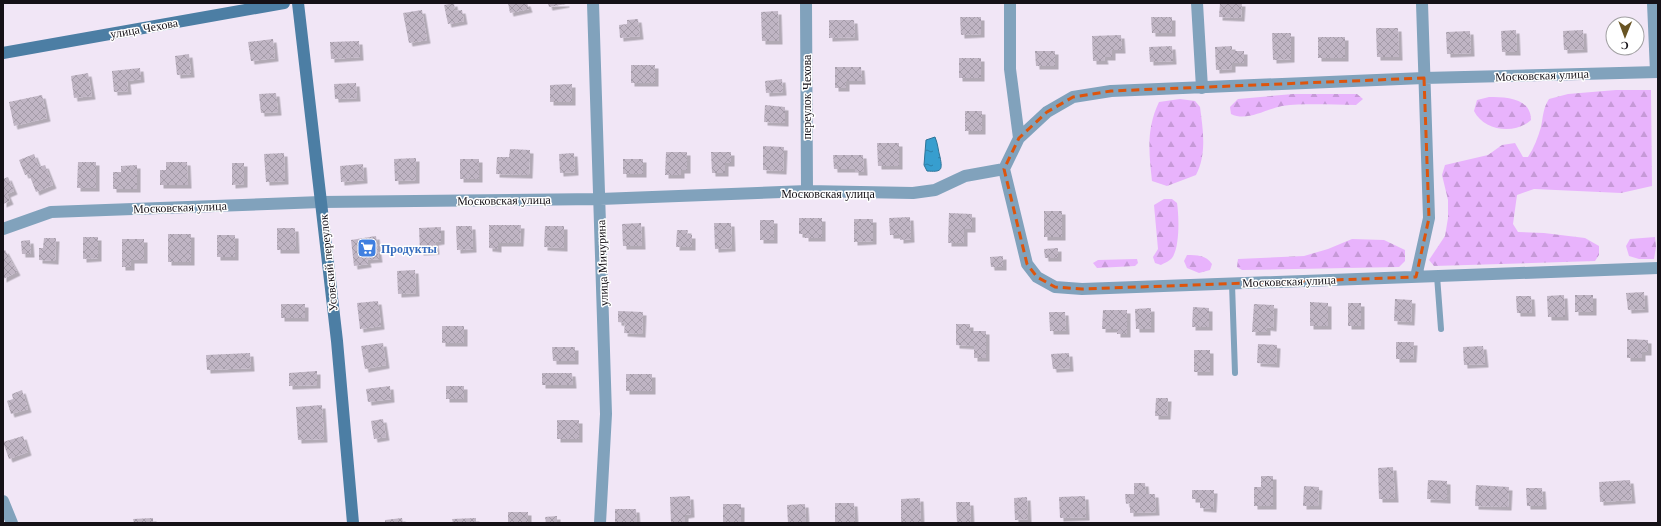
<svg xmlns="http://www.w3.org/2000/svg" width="1661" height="526" font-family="'Libre Baskerville',serif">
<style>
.forest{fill:url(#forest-firs)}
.water{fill:url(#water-ripples);stroke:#2d7498}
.building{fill:url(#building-cross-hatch);filter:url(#shadow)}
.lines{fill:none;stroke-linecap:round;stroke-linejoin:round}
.lane{stroke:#81a2bc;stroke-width:6}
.street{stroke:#81a2bc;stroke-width:12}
.secondary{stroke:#4c7ea4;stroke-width:12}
.marked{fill:none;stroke:#dd550d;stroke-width:3;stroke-dasharray:8 5;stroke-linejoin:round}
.labels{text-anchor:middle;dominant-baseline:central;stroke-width:3;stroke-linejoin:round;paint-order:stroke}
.street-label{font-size:12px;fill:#151117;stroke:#fff}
.shop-label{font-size:12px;font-weight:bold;fill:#366cbe;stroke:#fff;text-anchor:start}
</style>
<defs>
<pattern id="forest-firs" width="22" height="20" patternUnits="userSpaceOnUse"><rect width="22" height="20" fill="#e8b3fc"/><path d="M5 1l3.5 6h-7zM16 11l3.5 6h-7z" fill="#c699d7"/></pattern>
<pattern id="water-ripples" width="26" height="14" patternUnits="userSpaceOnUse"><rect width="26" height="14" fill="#379ecf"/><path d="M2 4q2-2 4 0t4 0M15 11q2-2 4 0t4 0" fill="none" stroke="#2d7fa7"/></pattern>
<pattern id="building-cross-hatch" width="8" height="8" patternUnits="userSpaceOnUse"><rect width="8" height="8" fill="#c0b5c4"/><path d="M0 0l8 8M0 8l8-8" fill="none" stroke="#a49ba8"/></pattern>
<filter id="shadow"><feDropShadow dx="3.5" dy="3.5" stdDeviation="0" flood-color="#0004"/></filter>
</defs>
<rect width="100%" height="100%" fill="#f1e6f6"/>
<path class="forest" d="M1616,90H1651L1652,186L1621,193L1534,189L1517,195L1513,224L1518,232L1544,233L1585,238L1599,246V255L1595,261L1434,266L1429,260L1445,236L1448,218V200L1442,175L1445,165L1488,155L1502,145L1515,143L1523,157H1528C1534,148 1538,137 1541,127C1543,117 1543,108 1549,99L1568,94Z
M1293,94H1357L1363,99L1356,105C1332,105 1306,103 1282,106C1266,109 1247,122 1231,114L1230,107L1238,99Z
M1489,97C1506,97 1531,98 1531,120C1515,135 1484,131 1474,111L1477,100Z
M1180,99L1195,101L1200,107C1203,130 1207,154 1196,175L1167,186L1152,181C1149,153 1146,129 1159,102Z
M1164,199H1172L1177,203C1179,216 1180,247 1172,258C1170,261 1164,263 1161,265L1155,263L1153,257L1158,249L1154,205Z
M1655,237L1656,247L1654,259H1639L1629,256L1626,246L1630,239Z
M1352,239L1384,240L1405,250V261L1399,267L1242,270L1237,267L1238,259L1304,256L1328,249Z
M1187,255C1197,255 1206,255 1212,264L1210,270L1199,273L1187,268L1184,261Z
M1137,259L1138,263L1135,266L1097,268L1093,263L1098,260Z"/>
<path class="water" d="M935,137C938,144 938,150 940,157C943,171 941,172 927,171L924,165L926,140Z"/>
<path class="building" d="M454,3L455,11L462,10L464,21L448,24L444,5Z
M508,3H527L529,9L510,13Z
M548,3H566V4L549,7Z
M1220,3H1242L1241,18L1219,17Z
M422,10L427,40L409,43L403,13Z
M778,11L779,41H762L761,12Z
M960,17H981V34L961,35Z
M1151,17H1172V33H1152Z
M638,19L640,36L620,38L619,25L627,24V20Z
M829,20H854L855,37L829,38Z
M1376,28H1398L1399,57H1377Z
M1516,30L1517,52H1502L1501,31Z
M1583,30L1584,49L1564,50L1563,31Z
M1470,31L1471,53L1447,54L1446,32Z
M1611,31H1613V46H1611Z
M1272,33H1291V59L1273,60Z
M1121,35L1122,50H1112V57H1104L1105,61H1093L1092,36Z
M1318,37H1345V58H1318Z
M273,39L275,58L251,61L248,42Z
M359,41L360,57L331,59L330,42Z
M1172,46L1173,61L1150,62L1149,47Z
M1232,46V51H1244V63H1232V69L1216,70L1215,47Z
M1617,48H1628V51H1617Z
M1035,51H1055V66H1036Z
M189,54L191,74L177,75L175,56Z
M959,58H981V78H959Z
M631,65H655V83H631Z
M835,67H861L862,81H846V88H835Z
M140,68L141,79L127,81L128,91L114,92L112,71Z
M88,73L92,96L74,98L71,76Z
M782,79L783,92L766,93L765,81Z
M356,83L357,98L335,99L334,84Z
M572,84V102H550V85Z
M276,93L278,112L261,113L259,94Z
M42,95L47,118L14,126L9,102Z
M765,105L785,107V123L764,122Z
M965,111H982V131H965Z
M877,143H899V166H878Z
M763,146L784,147L783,171L763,170Z
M510,149L530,150L529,175L496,174L497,157H509Z
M666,152H687V170H681V175H665Z
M711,152H731V163H725V173H712Z
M284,153L285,181L266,182L264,154Z
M574,153L575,172L560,173L559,154Z
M34,154L39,167L45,165L53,185L36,192L29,174L25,175L19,160Z
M833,155H863L864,172H855V169H834Z
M416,158V180L395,181L394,159Z
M460,159H479V179H460Z
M623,159H643V174H623Z
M78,162H96V188H77Z
M166,162H187L188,185H160V170H166Z
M232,163H244V184L232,185Z
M363,164L364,180L341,182L340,166Z
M137,165V189H113V172H121V166Z
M8,177L14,191L7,194L10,201L3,204V179Z
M1044,211H1062V237H1044Z
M949,213L972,214V229H964V243H948Z
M910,217L911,239L900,240V235H890L889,218Z
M799,218H822V238H805V234H799Z
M854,219H873V241L854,242Z
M760,220H774V240H760Z
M641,223L642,246H623L622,224Z
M714,223H731L732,248L715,249Z
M489,225H521L520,243H498V249L489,248Z
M456,226H472L473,249L457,250Z
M545,226H564V248L544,247Z
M441,227V241L435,242L436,251L420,252L419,228Z
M277,228H295L296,250H277Z
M677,230H688L687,235H692V247H676Z
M168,234H191V262H168Z
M217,235H235V257H217Z
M376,236L379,259L367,260L368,264L354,266L351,240Z
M83,237H98V258L83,259Z
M44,238H56L55,261L39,260V248H43Z
M122,239H144V260H131V267H122Z
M30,240L31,254H22L21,241Z
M1058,248V258H1045L1044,249Z
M5,250L17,272L3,279V251Z
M1003,256V267H991L990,257Z
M415,270L416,293L398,294L397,271Z
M1644,292L1645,309L1628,310L1626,293Z
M1564,295L1565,317H1548L1547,296Z
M1575,295H1593V312H1575Z
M1516,296H1531L1532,313H1517Z
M1395,299L1412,300L1411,322L1394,321Z
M378,301L381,326L360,329L357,303Z
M1310,302L1328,303V326H1310Z
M1348,303H1361V326H1348Z
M281,304H305V318H281Z
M1254,304L1274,305L1273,328L1267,327V332H1252Z
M1193,307L1209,308V327H1192Z
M1151,308V329H1136L1135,309Z
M1103,310H1127V334H1117V329H1102Z
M618,311L643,312L642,334L624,333L625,323L618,322Z
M1049,312H1065L1066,331H1050Z
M956,324H970V331H986V358H974V346L956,345Z
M442,326H464V343H442Z
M1627,339L1648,340V352H1642V358H1627Z
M1396,342H1414L1413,359H1396Z
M383,343L386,365L365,369L361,346Z
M1258,344L1277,345L1276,364L1257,363Z
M1483,346L1485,364L1464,365L1463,347Z
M552,347H575V361H553Z
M1194,350H1210V372H1194Z
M250,353L251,368L207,370L206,355Z
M1069,353L1070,368L1053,369L1051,354Z
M317,371V385L289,386V373Z
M542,373H572L573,385H542Z
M626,374H652V391H626Z
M390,386L391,399L368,402L366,389Z
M446,386H464V399H446Z
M22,390L28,409L11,414L7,401L13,399L12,394Z
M1156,398H1168L1167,416H1155Z
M322,405L324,439L298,440L296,407Z
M383,419L386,437L374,439L371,421Z
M557,420H579V439H557Z
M23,436L28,452L9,459L3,442Z
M1393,467L1395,499H1379L1378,468Z
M1261,476H1273V506H1254V487H1261Z
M1428,480L1447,481V500L1427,499Z
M1630,480L1632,500L1600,502L1599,482Z
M1134,483H1145L1146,494H1155L1156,512L1130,513V503L1126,504L1125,494H1134Z
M1476,485L1509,487L1508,507L1475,506Z
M1304,486L1319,487L1318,506H1303Z
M1526,488H1542L1543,506H1527Z
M1192,490H1214L1213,509L1200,508V499H1192Z
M690,496L691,514L685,515V523H671L670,497Z
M1085,496L1086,517L1060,518L1059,497Z
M1027,497L1028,519L1015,520L1014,498Z
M920,498L921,522H901V499Z
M956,502H970L971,523H957Z
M835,503H854L855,522H835Z
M723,504H741V523H723Z
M805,504L806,523H788L787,505Z
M615,509H636L637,523H615Z
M508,512H528V523H508Z
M557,516V523H546L545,517Z
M153,518V523H134L133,519Z
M402,518L403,523H385V520Z
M476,518V523H453L452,519Z"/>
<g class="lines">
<path class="lane" d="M1437,276L1441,329
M1232,284L1235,373"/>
<path class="street" d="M593,3L606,414L600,523
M806,3L807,191
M1010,3V69L1019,138
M1197,3L1202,88
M1653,3L1656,72
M1658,72L1424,78L1111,91L1073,97L1047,112L1019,138L1004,169L1027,264L1037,277L1055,287L1082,289L1658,268
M3,229L51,212L321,202L600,199L807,191L913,193L935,190L965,176L1004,169
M1416,277L1429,218L1422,3
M3,501L12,523"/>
<path class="secondary" d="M298,3L337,341L353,523
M3,53L284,3"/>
</g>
<path class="marked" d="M1424,78L1429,218L1416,277L1082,289L1055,287L1037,277L1027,264L1004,169L1019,138L1047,112L1073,97L1111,91Z"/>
<defs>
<symbol id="supermarket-square" viewBox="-11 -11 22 22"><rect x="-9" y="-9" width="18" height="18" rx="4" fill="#3f7fe0" stroke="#fff"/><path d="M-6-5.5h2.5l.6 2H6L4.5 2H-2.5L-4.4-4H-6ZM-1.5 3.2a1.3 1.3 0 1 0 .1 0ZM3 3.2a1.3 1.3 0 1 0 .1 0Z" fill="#fff"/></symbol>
</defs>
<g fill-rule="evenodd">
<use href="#supermarket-square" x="356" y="237" width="22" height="22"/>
</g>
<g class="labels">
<g class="street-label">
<text transform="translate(144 28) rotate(-10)">улица Чехова</text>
<text transform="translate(1542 75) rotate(-2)">Московская улица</text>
<text transform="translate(806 97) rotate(-90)">переулок Чехова</text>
<text x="828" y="193">Московская улица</text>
<text transform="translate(504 200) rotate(-1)">Московская улица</text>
<text transform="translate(180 207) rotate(-2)">Московская улица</text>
<text transform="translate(328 263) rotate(-96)">Усовский переулок</text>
<text transform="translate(602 263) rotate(-92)">улица Мичурина</text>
<text transform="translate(1289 281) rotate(-2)">Московская улица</text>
</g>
<g class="shop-label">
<text x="381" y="248">Продукты</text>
</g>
</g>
<rect width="1661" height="526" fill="none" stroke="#151117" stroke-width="8"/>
<g transform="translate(1625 36) rotate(181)"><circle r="19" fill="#ffffff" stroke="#a1a0a2"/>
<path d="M0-3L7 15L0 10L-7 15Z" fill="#685423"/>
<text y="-6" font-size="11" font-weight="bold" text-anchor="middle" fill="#151117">С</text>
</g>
</svg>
